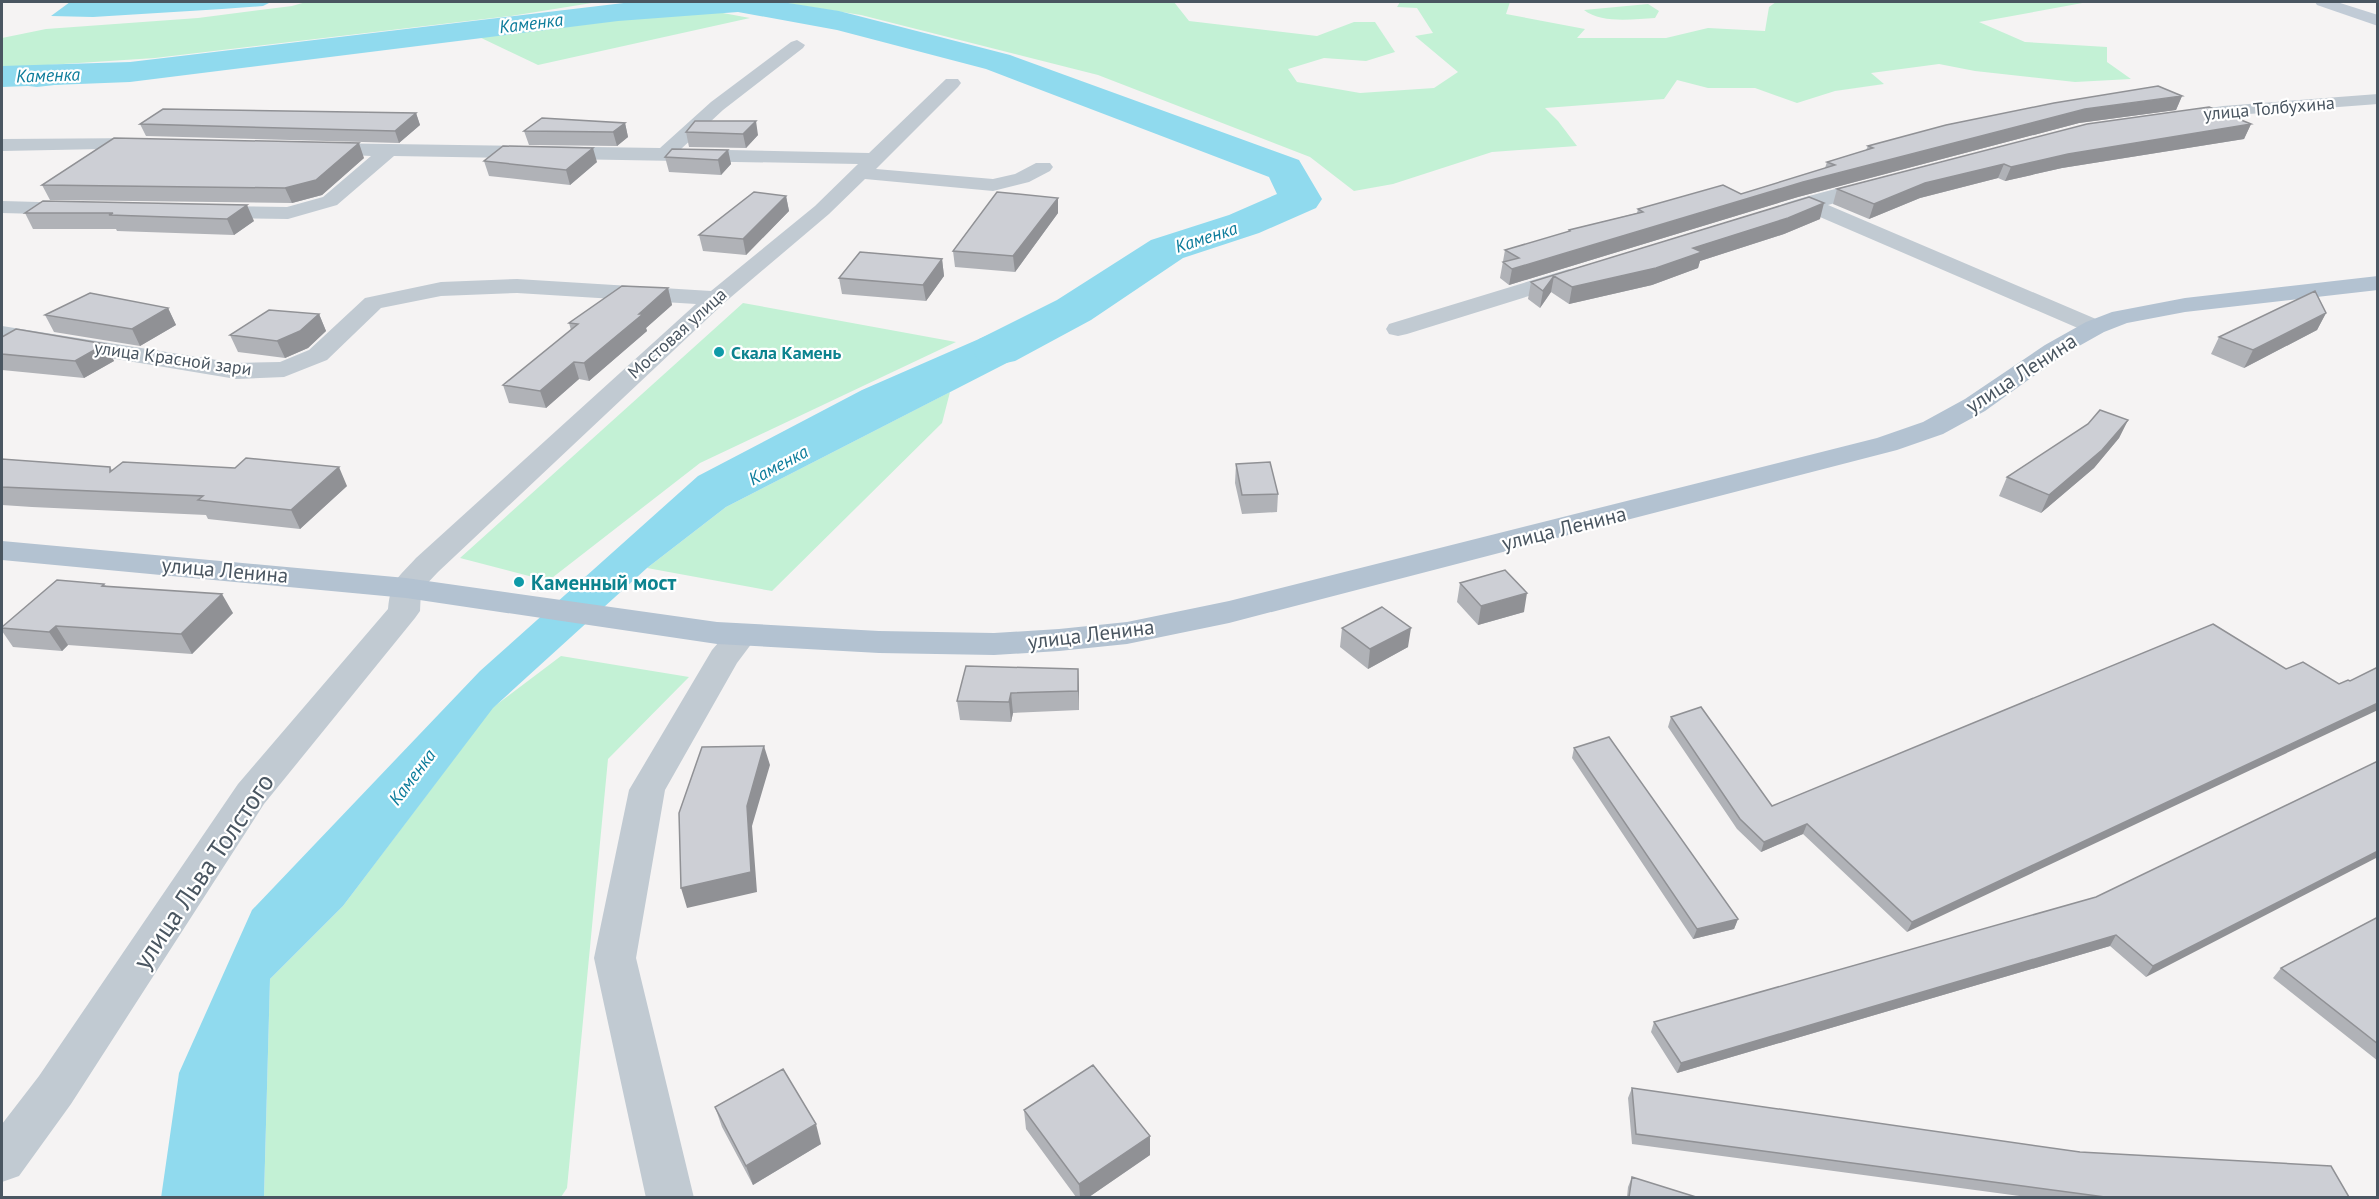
<svg xmlns="http://www.w3.org/2000/svg" width="2379" height="1199" font-family="'PT Sans',sans-serif">
<style>
.green{fill:#c3f1d5}
.water{fill:#90daee}
.lines{fill:none;stroke-linecap:round;stroke-linejoin:round}
.river{fill:#90daee;fill-rule:evenodd}
.minor{fill:#c1cad2;fill-rule:evenodd}
.secondary{fill:#c1cbd6;fill-rule:evenodd}
.primary{fill:#b3c2d1;fill-rule:evenodd}
.wall{fill:#b0b2b7}
.shaded-wall{fill:#909195}
.building{fill:#cdcfd5;stroke:#909195;stroke-width:1.5}
.culture-dot{fill:#0f9aa8;stroke:#fff;stroke-width:2}
.labels{text-anchor:middle;dominant-baseline:central;stroke-width:4.5;stroke-linejoin:round;paint-order:stroke}
.far-water-label{font-size:18px;font-style:italic;fill:#0c7c9b;stroke:#fff}
.far-street-label{font-size:18px;fill:#4a5661;stroke:#fff}
.far-culture-label{font-size:18px;font-weight:bold;fill:#0d838f;stroke:#fff;text-anchor:start}
.street-label{font-size:21px;fill:#4a5661;stroke:#fff}
.culture-label{font-size:21px;font-weight:bold;fill:#0d838f;stroke:#fff;text-anchor:start}
.near-street-label{font-size:26px;fill:#4a5661;stroke:#fff}
</style>
<rect width="100%" height="100%" fill="#f5f3f3"/>
<path class="green" d="M306,2H598L511,16L155,58L2,68V38L46,29L198,18L292,6Z
M779,2H1174L1189,21L1317,36L1354,22H1375L1395,52L1366,61L1324,58L1288,69L1297,82L1360,93L1434,88L1458,72L1415,36L1433,33L1417,8L1397,7L1400,2H1510L1506,14L1585,29L1577,38H1666L1708,28L1765,31L1769,7L1776,2H2088L1979,22L2025,42L2107,47V62L2131,79L2075,82L1975,71L1939,64L1871,73L1884,84L1835,91L1797,103L1755,88H1708L1677,80L1664,99L1545,108L1558,121L1577,146L1492,152L1393,184L1354,191L1310,157L1098,75L861,15Z
M1648,4L1659,11L1655,18C1634,19 1602,24 1584,10Z
M701,9L750,18L538,65L475,35Z
M743,303L956,342L700,463L548,581L460,558Z
M950,392L942,423L772,591L647,568L726,507Z
M561,656L689,677L608,759L567,1188L561,1197L264,1198L270,979L343,906L492,708Z"/>
<path class="water" d="M70,2H271L263,6L222,9L93,17L51,16Z
M172,61L174,67L166,72L37,87L2,83V69Z
M1074,310L1034,349L726,507L647,568L493,708L343,906L270,979L264,1197L161,1198L179,1073L252,910L480,671L698,476L862,390L1011,325Z"/>
<g class="lines">
<path class="river" d="M632,2H782L839,11L1010,55L1299,160L1322,199L1316,208L1259,233L1183,258L1091,320L1015,361L997,365L979,361L972,350L979,339L1057,300L1151,240L1229,215L1277,194L1269,177L986,69L837,30L738,12L618,21L130,82L2,87V66L130,62Z"/>
<path class="minor" d="M797,40L805,45L803,48L723,110L681,149L869,153L946,79H958L961,83L958,87L876,169L993,179L1015,174L1036,163H1050L1053,167L1050,171L1029,182L993,191L865,179L829,214L724,303L438,572L421,590L420,611L415,618L264,804L71,1104L19,1176L2,1182V1124L39,1076L238,784L388,609C391,580 397,579 416,558L696,304L517,293L441,296L381,308L327,360L284,377L236,379L2,340V326L236,363L280,362L309,350L365,298L441,282L517,279L711,291L815,206L858,164L394,156L337,205L288,219L206,218L199,216L196,212L199,208L206,206L287,207L323,197L371,156L313,153L310,149L313,145L320,143L660,148L711,102L791,42Z
M2378,94V104L2223,116L2177,123L2171,122L2168,118L2171,114L2177,113L2223,106Z
M148,138L155,140L157,144L155,148L2,151V139Z
M1877,179L1884,181L1887,185L1884,189L1828,205L2103,322L2107,327L2103,332L2095,334L2087,332L1806,211L1777,218L1770,216L1767,212C1773,203 1859,183 1877,179Z
M2,201L76,203L83,205L86,209L83,213L76,215L2,213Z
M1569,269L1577,271L1580,276L1577,281L1407,334L1398,336L1389,334L1386,329L1389,324Z
M742,624L753,628L758,635L737,663L665,790L636,958L694,1198H646L594,958L629,790L712,650L731,628Z"/>
<path class="secondary" d="M2315,2H2337L2378,15V26L2317,5Z"/>
<path class="primary" d="M2378,276V290L2185,312L2127,323L2104,332L2063,355L1985,411L1943,434L1897,450L1229,623L1127,644L1059,651L994,655L879,653L717,644L406,598L2,560V541L406,578L717,622L879,631L994,633L1059,629L1127,622L1229,601L1877,438L1923,422L1965,399L2045,345L2086,322L2112,312L2185,298Z"/>
</g>
<path class="wall" d="M2182,96L2176,110L2079,123L1798,197L1509,285L1500,278L1505,250L1569,232V230L1637,213L1638,209L1741,194L1825,168L1827,162L1866,150L1868,146Z
M416,113L420,125L399,143L146,136L140,124Z
M695,121L758,135L746,148L689,147L686,132Z
M625,123L628,137L617,146L529,145L524,131Z
M2251,124L2244,139L2062,168L2005,181L1998,178L1920,198L1869,219L1833,204L1837,189Z
M728,150L731,164L721,175L669,172L665,157Z
M364,158L322,195L292,203L50,200L42,185Z
M484,161L597,162L570,185L489,176Z
M786,196L789,211L746,255L703,251L699,235Z
M1809,197L1820,219L1784,234L1700,261L1698,268L1652,285L1569,304L1551,292L1540,308L1528,299L1531,282Z
M1058,198V213L1015,272L955,267L953,251Z
M43,201L254,221L234,235L117,231L116,229H33L25,213Z
M942,259L944,276L926,301L842,294L839,278Z
M668,288L672,305L646,328L647,331L589,381L579,379L546,408L509,403L503,385L571,330L569,323Z
M168,308L176,325L140,346L54,332L45,315Z
M2326,313L2317,330L2244,368L2211,354L2219,337Z
M319,314L326,331L308,348L285,358L238,352L230,335Z
M2,337L105,344L114,361L84,378L2,370Z
M2128,420L2119,438L2094,468L2041,513L1999,496L2007,477Z
M2,459L110,467L112,470L347,486L300,529L208,519L206,515L32,507L2,505Z
M1236,464L1278,494L1277,512L1242,514L1235,483Z
M1460,583L1524,612L1478,625L1457,602Z
M104,584L106,586L233,613L192,654L68,645L62,651L13,647L2,631V627Z
M2213,624L1907,932L1803,834L1761,852L1737,829L1668,727L1671,717L1772,806Z
M1342,628L1408,647L1368,669L1340,647Z
M1078,669L1079,710L1013,713L1011,722L960,720L957,701Z
M1574,748L1738,919L1734,929L1693,939L1572,758Z
M2378,761L2146,977L2110,946L1677,1073L1651,1032L1654,1022L2096,897Z
M2378,917V1061L2273,978L2281,968Z
M1632,1088L2349,1197H2027L1632,1144L1628,1098Z
M715,1107L821,1144L753,1185L722,1127Z
M1024,1110L1150,1136V1155L1089,1197H1076L1026,1129Z
M1632,1177L1696,1197H1627L1628,1187Z"/>
<path class="shaded-wall" d="M2182,96L2176,110L2079,123L1798,197L1509,285L1512,269L1803,182L2085,109Z
M416,113L420,125L399,143L395,131Z
M756,121L758,135L746,148L743,134Z
M625,123L628,137L617,146L613,132Z
M2251,124L2244,139L2062,168L2005,181L2011,167L2068,154Z
M359,143L364,158L322,195L292,203L285,188Z
M593,148L597,162L570,185L566,170Z
M728,150L731,164L721,175L718,160Z
M2004,164L1998,178L1920,198L1869,219L1874,204L1925,183Z
M786,196L789,211L746,255L743,239Z
M1058,198V213L1015,272L1013,256Z
M1824,203L1820,219L1784,234L1700,261L1698,268L1652,285L1569,304L1572,287Z
M247,205L254,221L234,235L227,219Z
M942,259L944,276L926,301L923,285Z
M1554,276L1551,292L1540,308L1543,291Z
M668,288L672,305L646,328L647,331L589,381L584,363Z
M168,308L176,325L140,346L132,329Z
M2326,313L2317,330L2244,368L2253,350Z
M319,314L326,331L308,348L285,358L277,341Z
M105,344L114,361L84,378L75,361Z
M574,362L579,379L546,408L540,391Z
M2128,420L2119,438L2094,468L2041,513L2049,495Z
M339,467L347,486L300,529L291,510Z
M1527,593L1524,612L1478,625L1481,606Z
M222,594L233,613L192,654L181,634Z
M56,626L68,645L62,651L49,632Z
M1411,628L1408,647L1368,669L1370,649Z
M1078,669L1079,688V710L1078,691Z
M1011,693L1013,713L1011,722L1009,702Z
M2378,703V710L1907,932L1912,922Z
M764,746L770,765L752,826L757,892L687,908L681,888L747,806Z
M1807,824L1803,834L1761,852L1764,842Z
M2378,851V857L2146,977L2153,966Z
M1738,919L1734,929L1693,939L1697,929Z
M2116,935L2110,946L1677,1073L1681,1063Z
M816,1124L821,1144L753,1185L746,1166Z
M1150,1136V1155L1089,1197H1080L1079,1184Z"/>
<path class="building" d="M2158,86L2182,96L2085,109L1803,182L1512,269L1503,262L1519,258L1505,250L1570,231L1569,230L1643,212L1638,209L1723,185L1741,194L1835,165L1827,162L1873,148L1868,146L1946,125L2054,103Z
M2209,107L2251,124L2068,154L2011,167L2004,164L1925,183L1874,204L1837,189L2087,124Z
M163,109L416,113L395,131L140,124Z
M542,118L625,123L613,132L524,131Z
M695,121H756L743,134L686,132Z
M114,138L359,143L316,180L285,188L42,185Z
M503,146L593,148L566,170L484,161Z
M672,149L728,150L718,160L665,157Z
M754,192L786,196L743,239L699,235Z
M997,192L1058,198L1013,256L953,251Z
M1809,197L1824,203L1788,218L1693,248L1702,252L1656,268L1572,287L1554,276L1543,291L1531,282Z
M43,201L247,205L227,219L109,215L113,213H25Z
M860,252L942,259L923,285L839,278Z
M622,286L668,288L639,314H643L584,363L574,362L540,391L503,385L578,324L569,323Z
M2315,291L2326,313L2253,350L2219,337Z
M90,293L168,308L132,329L45,315Z
M269,310L319,314L300,331L277,341L230,335Z
M16,329L105,344L75,361L2,354V337Z
M2100,410L2128,420L2102,450L2049,495L2007,477L2088,424Z
M246,458L339,467L291,510L198,500L203,496L2,487V459L110,467V472L123,462L235,468Z
M1270,462L1278,494L1242,495L1236,464Z
M1505,570L1527,593L1481,606L1460,583Z
M57,580L104,584L102,586L222,594L181,634L56,626L49,632L2,628V627Z
M1382,607L1411,628L1370,649L1342,628Z
M2213,624L2286,669L2303,662L2339,684L2348,680L2350,681L2378,667V703L1912,922L1807,824L1764,842L1740,819L1671,717L1701,707L1772,806Z
M966,666L1078,669V691L1011,693L1009,702L957,701Z
M1609,737L1738,919L1697,929L1574,748Z
M764,746L747,806L751,872L681,888L679,813L702,747Z
M2378,761V851L2153,966L2116,935L1681,1063L1654,1022L2096,897Z
M2378,917V1044L2281,968Z
M1093,1065L1150,1136L1079,1184L1024,1110Z
M783,1069L816,1124L746,1166L715,1107Z
M1632,1088L2080,1152L2331,1166L2349,1197H2105L1636,1134Z
M1632,1177L1696,1197H1629Z"/>
<g class="culture-dot">
<circle cx="719" cy="352" r="6"/>
<circle cx="519" cy="582" r="6"/>
</g>
<g class="labels">
<g class="far-water-label">
<text transform="translate(531 23) rotate(-7)">Каменка</text>
<text transform="translate(48 75) rotate(-2)">Каменка</text>
<text transform="translate(1206 237) rotate(-18)">Каменка</text>
<text transform="translate(778 465) rotate(-28)">Каменка</text>
<text transform="translate(412 777) rotate(-53)">Каменка</text>
</g>
<g class="far-street-label">
<text transform="translate(2269 108) rotate(-5)">улица Толбухина</text>
<text transform="translate(677 333) rotate(-42)">Мостовая улица</text>
<text transform="translate(173 358) rotate(8)">улица Красной зари</text>
</g>
<g class="far-culture-label">
<text x="731" y="352">Скала Камень</text>
</g>
<g class="street-label">
<text transform="translate(2021 373) rotate(-33)">улица Ленина</text>
<text transform="translate(1564 528) rotate(-14)">улица Ленина</text>
<text transform="translate(225 570) rotate(5)">улица Ленина</text>
<text transform="translate(1091 634) rotate(-7)">улица Ленина</text>
</g>
<g class="culture-label">
<text x="531" y="582">Каменный мост</text>
</g>
<g class="near-street-label">
<text transform="translate(203 871) rotate(-56)">улица Льва Толстого</text>
</g>
</g>
<rect width="2379" height="1199" fill="none" stroke="#4a5661" stroke-width="6"/>
</svg>
